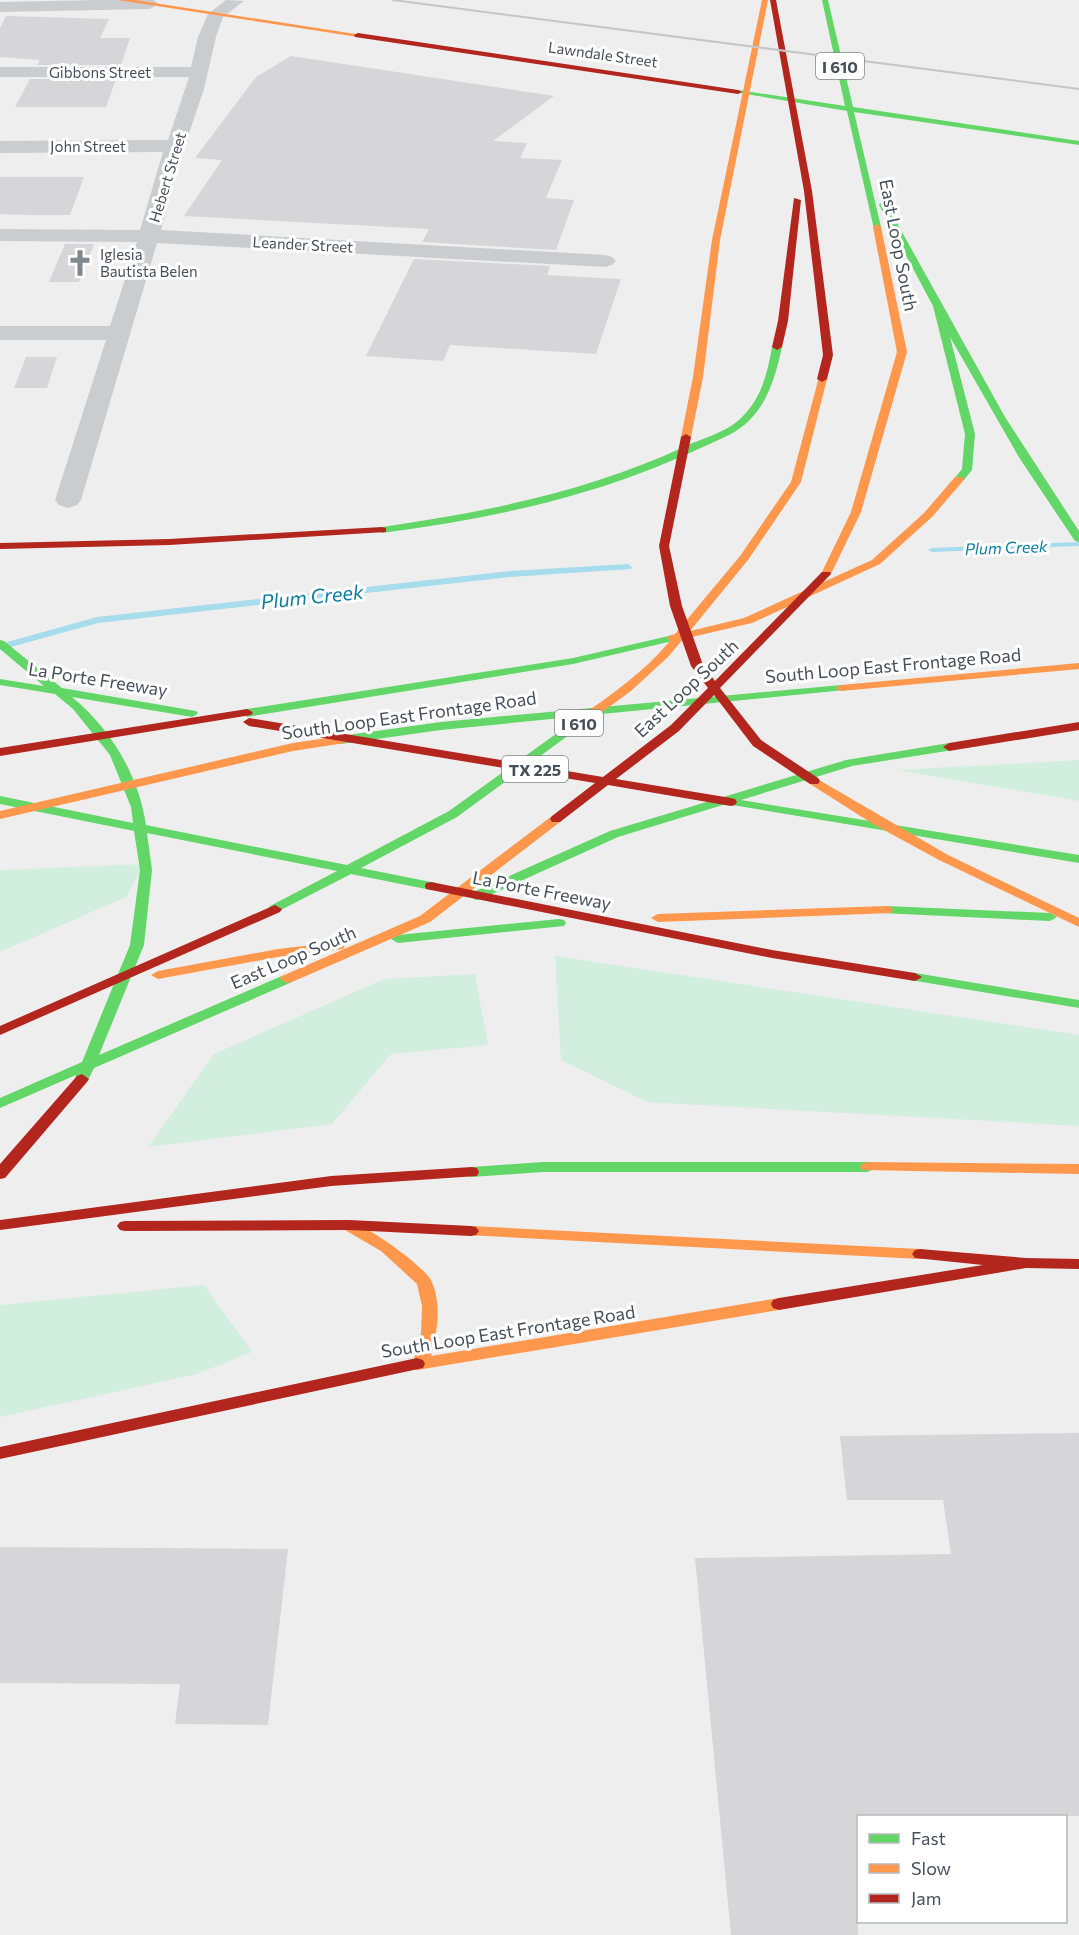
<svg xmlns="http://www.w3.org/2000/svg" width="1079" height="1935" font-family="Commissioner,sans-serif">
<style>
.green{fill:#d2eede}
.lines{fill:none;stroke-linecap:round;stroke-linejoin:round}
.stream{fill:#a7dcec;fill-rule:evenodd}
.building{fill:#d6d6d8}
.street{fill:#cacdcf;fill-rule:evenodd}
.fast{fill:#63d668;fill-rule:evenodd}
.slow{fill:#ff974d;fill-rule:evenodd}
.jam{fill:#b3261e;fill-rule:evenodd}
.rail{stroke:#c4c6c8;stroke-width:2}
.labels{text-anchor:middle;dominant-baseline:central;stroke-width:6;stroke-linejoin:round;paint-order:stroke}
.far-street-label{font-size:15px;fill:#46505b;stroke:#fff}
.far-poi-label{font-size:15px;fill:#46505b;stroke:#fff;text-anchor:start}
.shield{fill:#fff;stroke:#7e848c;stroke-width:1.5}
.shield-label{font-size:16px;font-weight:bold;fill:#46505b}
.far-water-label{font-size:16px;font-style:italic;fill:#0c7da0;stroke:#fff}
.street-label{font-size:18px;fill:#46505b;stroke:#fff}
.water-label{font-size:20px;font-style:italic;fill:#0c7da0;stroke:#fff}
</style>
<rect width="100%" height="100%" fill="#efeeee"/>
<path class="green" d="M1079,760V801L896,770Z
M144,864L126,897L0,952V870Z
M555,956L1079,1035V1126L647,1102L561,1060Z
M475,974L488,1045L391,1054L332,1124L148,1147L214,1054L384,979Z
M204,1285L252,1352L197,1374L0,1417V1305Z"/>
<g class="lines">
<path class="stream" d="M1079,542V546L932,552L928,550L932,548Z
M628,564L632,567L631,569L510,577L98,623L0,650V644L97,617L510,571Z"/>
</g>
<path class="building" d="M6,16L109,19L100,38H130L121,65H37L40,60L0,57V28Z
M291,56L554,96L493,141L527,143L520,158L562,160L546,198L574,200L556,250L422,242L429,229L184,216L222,160L195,158L256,77Z
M30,79H116L106,107H15Z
M0,177H84L70,215H29L0,214Z
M65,244H94L79,282H49Z
M414,259L550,266L547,275L621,279L596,354L450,345L443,361L366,356Z
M26,357H57L47,388H14Z
M1079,1433V1816H858V1935H731L695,1558L951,1554L943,1500H847L840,1436Z
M0,1547L288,1549L268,1725L175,1724L180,1684L0,1683Z"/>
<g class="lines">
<path class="street" d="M98,0H154L158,4L150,9L0,12V2Z
M226,0L244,1L223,17L216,37L204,89L177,169L161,230L605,255L612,257L616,261L612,265L605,267L157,243L81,500L77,505L68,508L59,505L55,500L106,340H0V326H110L137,242L0,241V229L140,230L163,152L0,153V141L168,140L189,77H0V67H191L198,37L208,14Z"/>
<path class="fast" d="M822,0H828L853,107L1079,141V145L854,112L881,227L874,229L847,111L734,92L738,90L845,106Z
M880,203L887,205L1005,417L1079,531V542L1075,541L1020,459L950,337L975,434L972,470L963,481H955L954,479L962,469L965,434L933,306L879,205Z
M777,344L782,347C774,383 764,417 729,435C682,457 634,478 584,492C518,512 450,524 382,533L377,530L382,527C487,512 589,491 686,446C703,438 724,433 739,420C761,400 767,375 772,347Z
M673,635L679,638L677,640L573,664L247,717L241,713L247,709L573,658Z
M0,640L4,641L62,688L196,711L198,713L196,715L192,717L72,697C111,729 139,776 146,825L347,865L449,811L578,718L582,717L588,721L457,817L361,868L436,883L437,886L436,889L431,890L351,874L275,913L268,909L270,906L337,871L147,833L152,870L144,945L99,1055L282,976L287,975L294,979L292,982L94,1068L87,1082H77L75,1079L76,1075L0,1108V1098L82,1062L130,945L140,870L134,831L0,804V796L133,823L131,807L110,755L73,709L55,694L0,685V679L44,686L0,649Z
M841,685L845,686L847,688L845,690L441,730L341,744L335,740L341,736L441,722Z
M949,743L953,744L955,747L953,750L852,766L741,800L1079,855V863L726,804L618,837L481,899L476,900L469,896L471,893L610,831L846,760Z
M886,906L1050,913L1057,917L1050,921L881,913L879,910L881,907Z
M559,919L564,920L566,923L564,926L398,943L391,939L398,935Z
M915,973L1079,1000V1008L910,980L908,977L910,974Z
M543,1162H867L872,1164L874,1167L872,1170L867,1172H543L472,1177L467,1176L465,1172L467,1168L472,1167Z"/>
<path class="slow" d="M118,0H135L362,35L358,37Z
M762,0H768L720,240L703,377L691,437L686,440L681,437L693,377L712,240Z
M877,224L881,227L907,352L861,512L831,574L826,577L821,574L851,512L897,352L873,227Z
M819,377L827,379L801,482L748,560L690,631L744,618L872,560L924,513L955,477H963V481L932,517L880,564L752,623L683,639L668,657L631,691L586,724H578L576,721L578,718C611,695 644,672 670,641L667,638L669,636L675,634L740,556L791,482Z
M1079,663V669L841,691L835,688L841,685Z
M341,736L345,737L347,740L345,743L293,751L0,819V811L293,743Z
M814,777L948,855L1079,918V927L939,860L873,824L810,784L808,781Z
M556,815L560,816L562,819L560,822L430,922L292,982L287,983L280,979L282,976L420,916L552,816Z
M886,906L891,907L893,910L891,913L658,922L651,918L658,914Z
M338,942L345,946L343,949L278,957L158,979L151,975L158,971L278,949Z
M867,1162L1079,1164V1174L862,1170L860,1167L862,1164Z
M350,1221C367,1226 425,1266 432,1282C442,1306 437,1332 431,1356L779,1298L785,1300L787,1304L785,1308L779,1310L417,1370L411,1368L409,1364L414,1359L421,1333L422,1306L417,1284L381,1251L345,1230L342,1226L345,1222Z
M471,1226L920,1249L925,1250L928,1254L925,1258L920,1259L466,1235L463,1231L466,1227Z"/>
<path class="jam" d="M770,0H776L812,191L833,355L827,379L822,382L817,379L823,355L804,191Z
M358,33L738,90L742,92L738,94L355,37L354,35Z
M794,198L801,200L788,321L782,347L777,350L772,347L778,321Z
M686,434L691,437L669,546L682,606L703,665L715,681L822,572H830L831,574L720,688L761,740L818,778L820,781L818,784H810L753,746L714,695L679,731L616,779L731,798L735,799L737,802L735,805L731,806L608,785L560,822H552L550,819L552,816L595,783L249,726L243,722L249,718L603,777L671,725L708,688L691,666L670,606L659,546L681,437Z
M382,527L386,528V532L169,545L0,549V543L169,539Z
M247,709L251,711L253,713L251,715L0,756V748Z
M1079,722V730L949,751L943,747L949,743Z
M431,882L772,950L915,973L922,977L915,981L772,958L426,889L425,886L426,883Z
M275,905L282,909L280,912L0,1035V1026Z
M82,1074L89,1079L87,1082L5,1178L0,1179V1164L77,1076Z
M472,1167L477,1168L479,1172L477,1176L331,1186L0,1230V1220L331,1176Z
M349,1220L471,1226L476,1227L479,1231L476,1235L471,1236L349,1230L125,1231L120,1230L117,1226L120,1222L125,1221Z
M920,1249L1026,1258L1079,1259V1269L1026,1268L779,1310L773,1308L771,1304L773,1300L779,1298L983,1265L915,1258L912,1254L915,1250Z
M417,1358L423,1360L425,1364L423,1368L0,1459V1447Z"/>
<path class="rail" d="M393,0L1079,89"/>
</g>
<defs>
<symbol id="church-bare" viewBox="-9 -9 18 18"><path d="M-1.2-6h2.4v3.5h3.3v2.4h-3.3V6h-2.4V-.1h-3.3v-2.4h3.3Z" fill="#81878e" stroke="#fff" stroke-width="2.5" paint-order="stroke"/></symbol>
</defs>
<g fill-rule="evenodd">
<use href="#church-bare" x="61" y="244" width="38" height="38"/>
</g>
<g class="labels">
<g class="far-street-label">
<text transform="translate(603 54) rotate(8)">Lawndale Street</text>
<text x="100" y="72">Gibbons Street</text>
<text x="88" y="146">John Street</text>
<text transform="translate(167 177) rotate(-73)">Hebert Street</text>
<text transform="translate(303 244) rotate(3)">Leander Street</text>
</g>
<g class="far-poi-label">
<text x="100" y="254">Iglesia<tspan x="100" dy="17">Bautista Belen</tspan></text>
</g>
<g class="shield">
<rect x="816" y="53" width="48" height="26" rx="4.5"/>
<rect x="555" y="710" width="48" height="26" rx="4.5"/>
<rect x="502" y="756" width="66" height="26" rx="4.5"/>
</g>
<g class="shield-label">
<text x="840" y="66">I 610</text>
<text x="579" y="723">I 610</text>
<text x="535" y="769">TX 225</text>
</g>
<g class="far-water-label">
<text transform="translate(1006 547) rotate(-2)">Plum Creek</text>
</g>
<g class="street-label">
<text transform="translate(899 245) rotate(79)">East Loop South</text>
<text transform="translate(893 665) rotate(-5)">South Loop East Frontage Road</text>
<text transform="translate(98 679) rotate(9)">La Porte Freeway</text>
<text transform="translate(686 688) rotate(-43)">East Loop South</text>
<text transform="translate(409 715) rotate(-8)">South Loop East Frontage Road</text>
<text transform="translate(542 890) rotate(11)">La Porte Freeway</text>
<text transform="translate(293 957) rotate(-23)">East Loop South</text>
<text transform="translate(508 1331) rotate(-9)">South Loop East Frontage Road</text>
</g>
<g class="water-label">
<text transform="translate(312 596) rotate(-6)">Plum Creek</text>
</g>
</g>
<rect x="857" y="1815" width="210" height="108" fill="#ffffff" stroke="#b5b9bd" stroke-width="1.5"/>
<rect x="869" y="1834" width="30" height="9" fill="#63d668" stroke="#b5b9bd" stroke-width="1.5"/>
<text x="911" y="1845" font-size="18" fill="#46505b">Fast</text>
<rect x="869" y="1864" width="30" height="9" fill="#ff974d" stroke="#b5b9bd" stroke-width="1.5"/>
<text x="911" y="1875" font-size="18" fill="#46505b">Slow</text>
<rect x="869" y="1894" width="30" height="9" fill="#b3261e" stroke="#b5b9bd" stroke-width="1.5"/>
<text x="911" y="1905" font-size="18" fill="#46505b">Jam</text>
</svg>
